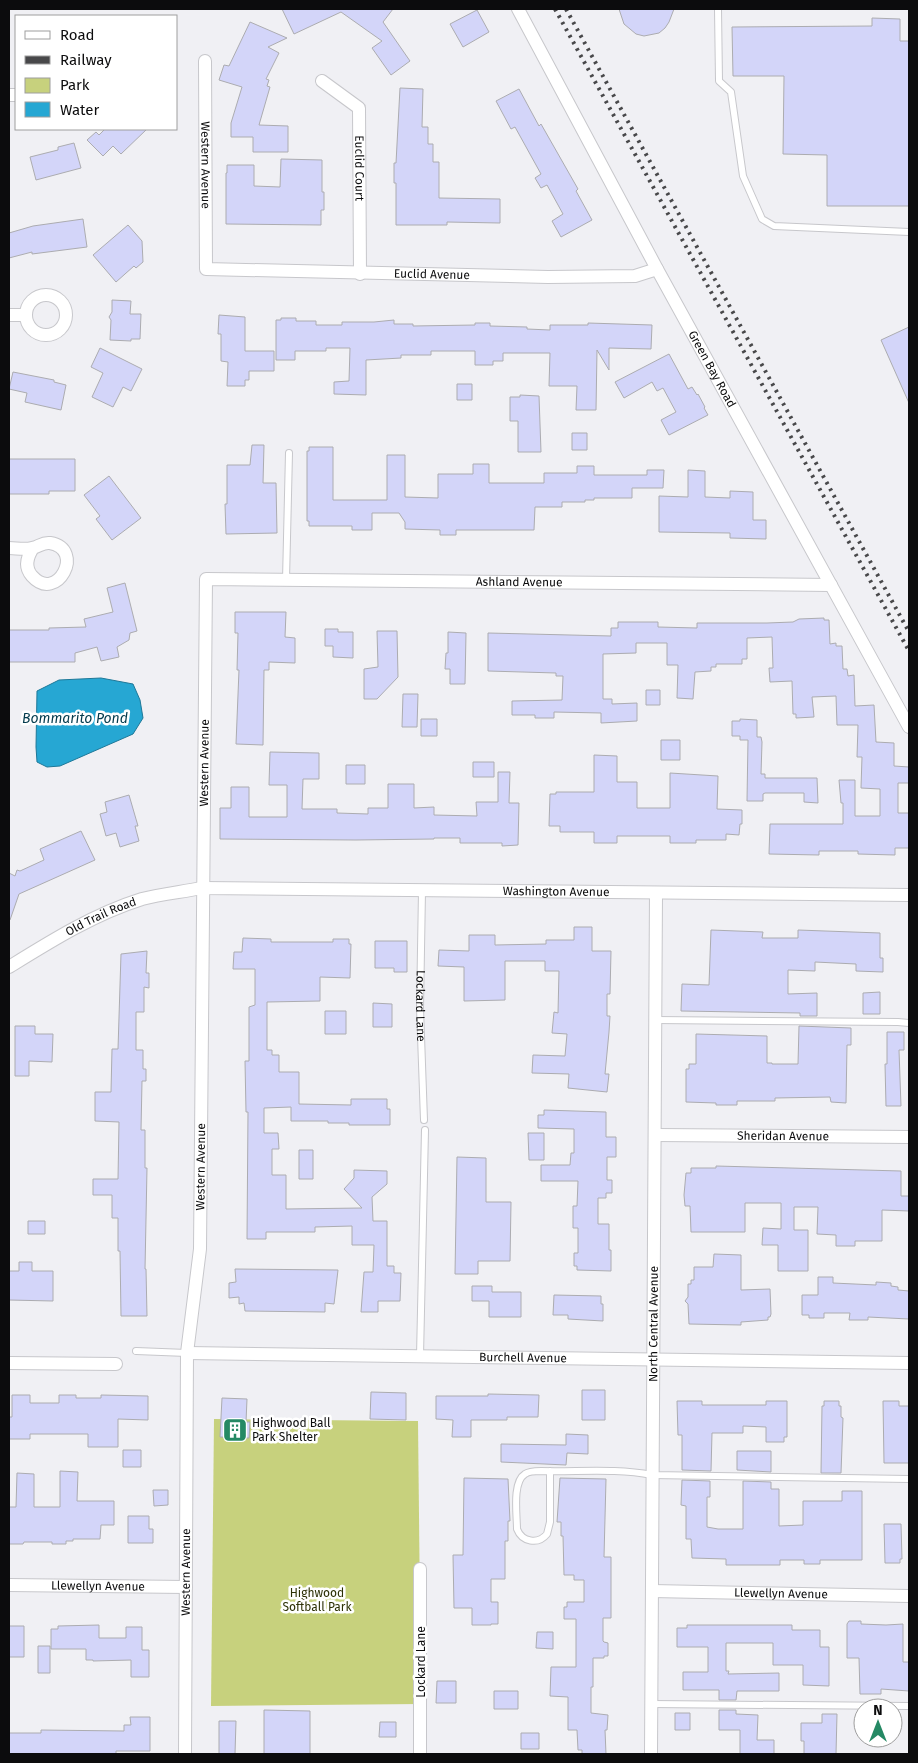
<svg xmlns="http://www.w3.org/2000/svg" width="918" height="1763" font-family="'Fira Sans',sans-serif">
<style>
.green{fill:#c7d17d}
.water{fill:#26a7d3;stroke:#1e7898}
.building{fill:#d3d5f9;stroke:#acacb0}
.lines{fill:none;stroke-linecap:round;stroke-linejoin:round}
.service-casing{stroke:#c7c7cb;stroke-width:8}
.minor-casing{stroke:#c7c7cb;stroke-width:14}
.service{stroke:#fff;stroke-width:6}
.minor{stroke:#fff;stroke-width:12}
.rail{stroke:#48484a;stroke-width:4;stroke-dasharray:2.5 5;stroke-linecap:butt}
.labels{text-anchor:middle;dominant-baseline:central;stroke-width:5;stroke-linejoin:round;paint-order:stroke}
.street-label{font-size:12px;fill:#0c0c0d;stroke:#fff}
.poi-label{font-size:12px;fill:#0c0c0d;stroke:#fff;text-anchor:start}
.park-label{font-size:12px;fill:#2c3005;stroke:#fff}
.water-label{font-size:14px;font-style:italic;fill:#033a4c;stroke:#fff}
</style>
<rect width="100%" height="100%" fill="#f0f0f4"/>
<path class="green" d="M214,1419L418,1421L421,1704L211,1706Z"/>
<path class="water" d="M101,678L133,684L140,700L143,718L133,734L60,766L47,767L37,762L36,747L37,691L59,680Z"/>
<path class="building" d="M282,9H393L383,22L410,61L391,75L372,48L382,41L341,12L294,34Z
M619,9H674L669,22L665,28L659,33L644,36L636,34L624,24Z
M477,10L489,32L463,47L450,24Z
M872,18L900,19V41H909V206H827V155L783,154L784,76H733L732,27L872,26Z
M250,22L287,38L268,47L279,53L266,79L269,80L267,86L270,87L259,125L288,126V152H253V137H231V123L242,87L219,80L224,65L229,66Z
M400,88L423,89L422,127H428V144H433V162H439V198L500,199V223L447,222V225H396V183H394V163H396Z
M519,89L539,126L541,124L578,189L576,191L592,220L561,237L552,221L563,214L547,185L541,188L535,178L541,174L515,127L511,129L496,101Z
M105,129H147L121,154L113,146L103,156L87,140L96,132L99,135Z
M74,143L81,168L36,180L30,157L58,150V147Z
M281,159L322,160V192H324V210H321V225L226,224V173H227V165H254V186L280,187Z
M83,219L87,247L32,254V252L9,258V233L33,226Z
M128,225L142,241L143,262L136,268L134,266L116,282L93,255Z
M112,300L131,301L130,314H141L140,339H131V341L110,340L111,320L109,317L112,312Z
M219,315L245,317V351H274V371H249V380H245V386H227L228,362L221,361V334H218Z
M281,318H296V321H316V325H342V322H374L394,320V324H413V326L475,325V323H490V326L527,327V329L550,330V325H588V323L652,325L651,349L609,348V370L597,350L596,410H576L577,386H549L550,353H503V361H493V365H475V351H431V355H401V358L366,360V395L334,394V382L349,381L350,348H326V351H295V360H276V320H281Z
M909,327V403L881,340Z
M100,348L142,369L131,391L123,387L113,407L92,397L103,373L91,367Z
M669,354L688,389L692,387L697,395L698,394L705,407L704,408L708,415L669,435L661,420L676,412L663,388L657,391L652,382L624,398L615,382Z
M13,372L54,380V382L66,385L61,410L25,402L27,393L9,389Z
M457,384H472V400H457Z
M520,395L539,396L541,452H518V421H510V397H520Z
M572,433H587V450H572Z
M252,445H264L263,483H276L277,533L226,534L225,504H227V465H250Z
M309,447H333V500H387V455H405V497L438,498V474H473V464H489V483H544V473H577V466H594V475H647V470H664L663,488H632V498H594V500H585V502H562V507H535L534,530H456V535H440V530L405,529V522L399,513H372V530H352V526H309V521H307V451H309Z
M9,459H75V491H49V494H9Z
M688,470L705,471V497L730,498V491L753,492V520H766V539L730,538V533L659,532V496L688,497Z
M109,476L141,518L112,540L96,519L100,516L84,495Z
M125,583L137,631L130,633L129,640L117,647L119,657L101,661L97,647L75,653V662H9V630H49V628L86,627L84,619L113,612L107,588Z
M235,612H286L285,637L295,638V663L269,662V670H264L263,745L236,744L239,670H237L238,633H235Z
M824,618V620H829L830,644L836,643V646H842L843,669H847L848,676L854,675L855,706L874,705L876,742L894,743V766L909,767V783H898V813H909V848H895V855L858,854V851H819V855L769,854L770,824H843V803H841L839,780H855V816H880V789L861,788L862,757H857L858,725H837L836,696L812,697L814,717L796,718V714H793L792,681L770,682L769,668H773L772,637L747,638V659H742V664H716V667H711V671L695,672L693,699L677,698L678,665H667V643H636V653L603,654V699H612V704L637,703V721L601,723V713L554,712V718H535V715H512V701L562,700L563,676H556V673L488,671V633L611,636V628H618V622H658V627L697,628V623H767L793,622L799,619Z
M325,629H338V632H353V658L333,657V646H325Z
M377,631H397L398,677L377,699H364V669L378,667Z
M448,632L466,633L465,684H450V669H445L446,653H448Z
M646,690H660V705H646Z
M403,694H418L417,727H402Z
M421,719H437V736H421Z
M740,719L757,720V737H761L762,742L761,774H765V778H817L818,803L804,802V793H765L763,794V801H747L748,740H740V736H732V721H740Z
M661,740H680V760H661Z
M270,752L319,753V779H303L302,809H337V813L368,814V808H388V784H414V808L434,807V815L477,816L476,802H498V772H510L509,803H519L518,845L502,846V843H460V838H434V839L356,840L220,839V808H231V787H249V817H287V785H269Z
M594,755L617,756V782H637V808H670V773L718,776L717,809L742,810V824H740L739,835L726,834V840H696V843H670V836H617V843H594V832H560V826H549L550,794H556V792H594Z
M473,762H494V777H473Z
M346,765H365V784H346Z
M129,795L138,826H135L139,841L120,847L116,833L106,836L100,814L107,812L105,802Z
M81,831L95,860L19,894L10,920H9V873L15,876L17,870L20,871L44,860L40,849Z
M574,927H592V951H611L610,994H607V1016H610L609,1032L605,1074H609L607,1092L568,1088L569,1074L532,1073L533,1055L565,1056L567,1034L552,1033L554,1012L558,1013L559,971H545V961H505V1000L464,1001V967L438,966L439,950L469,951V935H495V945L546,944V940H574Z
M711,930L763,932L762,938H798V930L880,933V958H883V972L856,971V964L815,962V971L788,970V994L817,993V1016H800V1013L681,1011L682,984L709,985Z
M243,938L271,939V942H333V939H349V944H351L350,978L320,977V1001L267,1002V1050H272V1055H279V1072H299V1104L351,1105V1099H387V1109H390V1125H349V1123H328V1121H291V1107L264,1108V1133H278L279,1149H272V1175H286V1209L362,1208L344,1189L354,1178V1170L387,1171V1184L372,1197L373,1221H387V1266H394V1273H401L400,1301H378V1312H361L364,1272H373L374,1245H352V1226L315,1227V1232H266V1239H247L248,1112H246L245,1061H249V1007L255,1005V969H233L234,952H242Z
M375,941H407V972H394V968H375Z
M147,951L146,973H149V988L144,987V1012H136V1050H143V1069H146V1081H142L141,1130H145V1168H147L145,1269H146L147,1316H121L120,1251H118V1218H112V1195H93V1179H118L119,1122L95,1121V1092H111L112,1049H118L121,954Z
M880,992V1014H863V993Z
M373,1003L392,1004V1027H373Z
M325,1011H346V1034H325Z
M15,1026H35V1034H53L52,1062L29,1061V1076H15Z
M799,1026L851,1028V1045H847L846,1103L831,1102L830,1097L775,1098V1101H737V1105H716V1103L686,1102V1069H689V1064H696V1034L767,1036V1063H772V1064H798Z
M887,1032H904V1050H899L901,1106H886L885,1064H887Z
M544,1110L606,1112V1137H616V1157H607V1180H612V1193H606V1198H598V1224H609V1250H611V1271L577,1270V1266H574V1253H578V1228H573V1206H577L578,1181H541V1165H570L571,1153H574V1129L538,1128V1115H544Z
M528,1133H544V1160H529Z
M299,1150H313V1179H299Z
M457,1157L486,1158V1202H511L510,1261H478V1274H455Z
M716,1166L901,1171V1196H909V1211L882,1210V1241H855V1246H836V1235L817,1234L818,1207H794V1230H808V1271H778V1245H762L763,1228L781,1229V1203H745V1232H691L690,1206H685L684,1195L686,1173H691V1168H716Z
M28,1221H45V1234H28Z
M714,1254L741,1255V1290L770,1289L771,1314L770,1317H768V1320L741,1322V1325L689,1324L688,1304L685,1301L688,1297V1284H691V1280H694V1267H713Z
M19,1262H32V1271H53V1301L9,1300V1271H19Z
M235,1269L338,1270L334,1304L325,1303V1312L245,1311L244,1303L239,1304V1297L229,1298V1283L236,1282Z
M818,1277H833V1283L876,1285V1282L891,1283V1286L898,1287V1290L909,1291V1319L868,1317V1320H849L850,1313H824V1318H809V1315H802V1295H818Z
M472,1286H492V1292H521V1317H489V1301H472Z
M554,1295L601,1296V1304H603V1321L568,1319V1315H553Z
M582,1390H605V1420H582Z
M371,1392L406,1393V1420L370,1419Z
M488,1394L539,1395L538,1417H507V1420H471V1437H452L453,1420L436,1419V1396H488Z
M12,1395H30V1403H59V1395H76V1398H101V1395L148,1396V1420L118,1419V1447H88V1434H30V1439H9V1417H12Z
M222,1398L247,1399L246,1422H250L249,1438L220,1437Z
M677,1401H702V1405H766V1401H787V1437H784V1442H766V1427L743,1426V1433H712L711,1471L682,1470V1435H678Z
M824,1401H839V1406H841V1417L843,1418L841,1473H821L822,1406H824Z
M883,1401H899V1406H909V1463H884Z
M566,1434L588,1435V1454L567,1453L566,1465L501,1462V1444L566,1445Z
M123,1450H141V1467H123Z
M737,1451H771V1472L737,1470Z
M60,1471L78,1472L77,1501H114V1525H101L100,1539H73V1541H66V1544H52V1542H24L23,1544H9V1507H16L17,1473L34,1474V1507H60Z
M464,1478L508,1479L510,1521H508V1541H505V1579H491V1602H498V1624H491V1625H472V1608H454L453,1555H463Z
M560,1478L606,1479L604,1557H611V1618H603V1641L604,1642L608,1643V1656H604V1658H593V1687H591V1713L608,1715L607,1730H605L606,1754H582V1750H578L577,1730H568V1697L550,1696L551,1667H576V1619H564V1607H567V1602H584V1580H574V1575H564L563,1536H561V1522H557Z
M682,1480L710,1481V1497H707V1527L718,1529H743V1481L771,1482V1489H779V1526L803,1525V1501H842V1491H862V1560H820V1564H804V1560H780V1565H726V1559L692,1558L691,1539H686V1506L681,1505Z
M153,1490H168V1505L154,1506Z
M128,1516H149V1529H153V1543H128Z
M884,1524H901L902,1559H900V1563H885Z
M849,1621H861V1624L886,1625L903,1624V1662H909V1691L881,1689V1694H860L859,1658H847V1624Z
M99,1625V1638H126V1627H142V1650H149V1677H131V1660L93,1661V1660H86V1649H51V1629H58V1626Z
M687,1625H792V1630H820V1647H829V1686L803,1685V1665H773V1643H726V1671H729L728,1674L779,1673V1691H737L736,1700H719V1690H683V1672H708V1647H677V1628H687Z
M9,1626H24V1657H9Z
M537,1632H553V1649L536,1648Z
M38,1646H50V1673H38Z
M437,1681H456V1703H436Z
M494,1691H518V1709H494Z
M264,1710L310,1711V1754H264Z
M719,1710H736V1714L758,1715L757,1740H774V1754H740V1730H719Z
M675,1713H690V1730H675Z
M822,1714H837L836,1754H804V1741H801V1723H822Z
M130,1717H150V1751H116V1754H9V1733H41V1730L124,1731V1725H131Z
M219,1721H236L235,1754H219Z
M380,1722H396V1737H379Z
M521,1733H539V1749H521Z"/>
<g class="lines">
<defs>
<g id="service">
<path d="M718,9L719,81L731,92L743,176L762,219L774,226L909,232"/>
<path d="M286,580L289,453"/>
<path id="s1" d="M422,891L420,1008L424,1120"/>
<path d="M655,1020L898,1022L909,1023"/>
<path d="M136,1351L187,1353"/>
<path d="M420,1356L425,1130"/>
<path d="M550,1471V1522L547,1534C538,1545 522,1542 517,1529C517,1515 512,1482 525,1474C529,1471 535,1471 541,1471C578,1472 616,1468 652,1475L909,1479"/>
<path d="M651,1704L909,1706"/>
</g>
<g id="minor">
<path id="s2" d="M518,9L657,269L909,727"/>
<path id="s3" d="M205,61L206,269L548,277L635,276L657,269"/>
<path id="s4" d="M322,81L359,108L360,274"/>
<path d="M9,95H16"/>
<circle cx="46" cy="315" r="20"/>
<path d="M9,315H26"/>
<path d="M9,548C16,548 25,550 32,548C39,547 42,542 50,543C86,549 57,604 32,576C24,567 27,557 33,548"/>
<path id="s5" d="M9,967C51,941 94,914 142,899C161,894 182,892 202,888L909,895"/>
<path id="s6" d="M655,1135L909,1137"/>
<path id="s7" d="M187,1353L909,1363"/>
<path d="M9,1363L116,1364"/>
<path id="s8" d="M9,1585L186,1587"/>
<path id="s9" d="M652,1591L909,1596"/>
<path id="s10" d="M185,1754L187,1353L200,1249L206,579L831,585"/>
<path d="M420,1754V1569"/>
<path id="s11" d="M651,1754L656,893"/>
</g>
</defs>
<use href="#service" class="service-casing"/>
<use href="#minor" class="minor-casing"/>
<use href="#service" class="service"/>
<use href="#minor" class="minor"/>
<path class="rail" d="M555,9L909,651
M566,9L909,632"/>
</g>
<defs>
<symbol id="building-square" viewBox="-11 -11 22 22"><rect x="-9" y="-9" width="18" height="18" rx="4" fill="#258964" stroke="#fff"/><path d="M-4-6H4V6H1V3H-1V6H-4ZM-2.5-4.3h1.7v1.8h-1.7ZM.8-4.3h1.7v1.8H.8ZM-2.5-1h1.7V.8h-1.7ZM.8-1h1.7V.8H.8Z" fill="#fff"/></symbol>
</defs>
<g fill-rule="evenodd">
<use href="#building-square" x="221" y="1416" width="28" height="28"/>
</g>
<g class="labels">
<g class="street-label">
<text stroke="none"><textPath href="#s3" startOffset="104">Western Avenue</textPath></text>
<text stroke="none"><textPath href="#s4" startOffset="106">Euclid Court</textPath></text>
<text stroke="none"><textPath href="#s3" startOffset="434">Euclid Avenue</textPath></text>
<text stroke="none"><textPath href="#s2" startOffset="409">Green Bay Road</textPath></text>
<text stroke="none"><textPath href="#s10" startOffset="1489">Ashland Avenue</textPath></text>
<text stroke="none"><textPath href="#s10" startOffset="992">Western Avenue</textPath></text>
<text stroke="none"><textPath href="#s5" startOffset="565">Washington Avenue</textPath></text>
<text stroke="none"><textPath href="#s5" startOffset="105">Old Trail Road</textPath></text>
<text stroke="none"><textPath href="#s1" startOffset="115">Lockard Lane</textPath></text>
<text stroke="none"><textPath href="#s6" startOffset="128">Sheridan Avenue</textPath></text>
<text stroke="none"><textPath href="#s10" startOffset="588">Western Avenue</textPath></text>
<text stroke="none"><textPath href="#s11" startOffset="430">North Central Avenue</textPath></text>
<text stroke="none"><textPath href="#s7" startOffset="336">Burchell Avenue</textPath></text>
<text stroke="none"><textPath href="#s10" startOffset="182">Western Avenue</textPath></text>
<text stroke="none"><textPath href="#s8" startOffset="89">Llewellyn Avenue</textPath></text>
<text stroke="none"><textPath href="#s9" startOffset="129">Llewellyn Avenue</textPath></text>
<text transform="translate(421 1662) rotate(-90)">Lockard Lane</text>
</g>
<g class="poi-label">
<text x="252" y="1423">Highwood Ball<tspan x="252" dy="14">Park Shelter</tspan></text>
</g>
<g class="park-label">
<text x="317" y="1593">Highwood<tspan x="317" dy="14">Softball Park</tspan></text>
</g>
<g class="water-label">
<text x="75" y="718">Bommarito Pond</text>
</g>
</g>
<rect width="918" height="1763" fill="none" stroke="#0c0c0d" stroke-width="20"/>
<rect x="15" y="15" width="162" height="115" fill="#ffffff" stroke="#9e9e9e"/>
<rect x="25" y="31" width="25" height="8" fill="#ffffff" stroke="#9e9e9e"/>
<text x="60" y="40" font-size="15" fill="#0c0c0d">Road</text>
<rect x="25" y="56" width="25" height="8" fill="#48484a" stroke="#9e9e9e"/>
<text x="60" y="65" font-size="15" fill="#0c0c0d">Railway</text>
<rect x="25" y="78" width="25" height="15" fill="#c7d17d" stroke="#9e9e9e"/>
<text x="60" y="90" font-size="15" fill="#0c0c0d">Park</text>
<rect x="25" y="102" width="25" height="15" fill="#26a7d3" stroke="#9e9e9e"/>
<text x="60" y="115" font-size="15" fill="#0c0c0d">Water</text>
<g transform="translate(878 1723)"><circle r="24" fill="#ffffff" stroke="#9e9e9e"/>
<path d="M0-4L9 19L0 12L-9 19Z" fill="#258964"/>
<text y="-8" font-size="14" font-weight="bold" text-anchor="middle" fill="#0c0c0d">N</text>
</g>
</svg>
